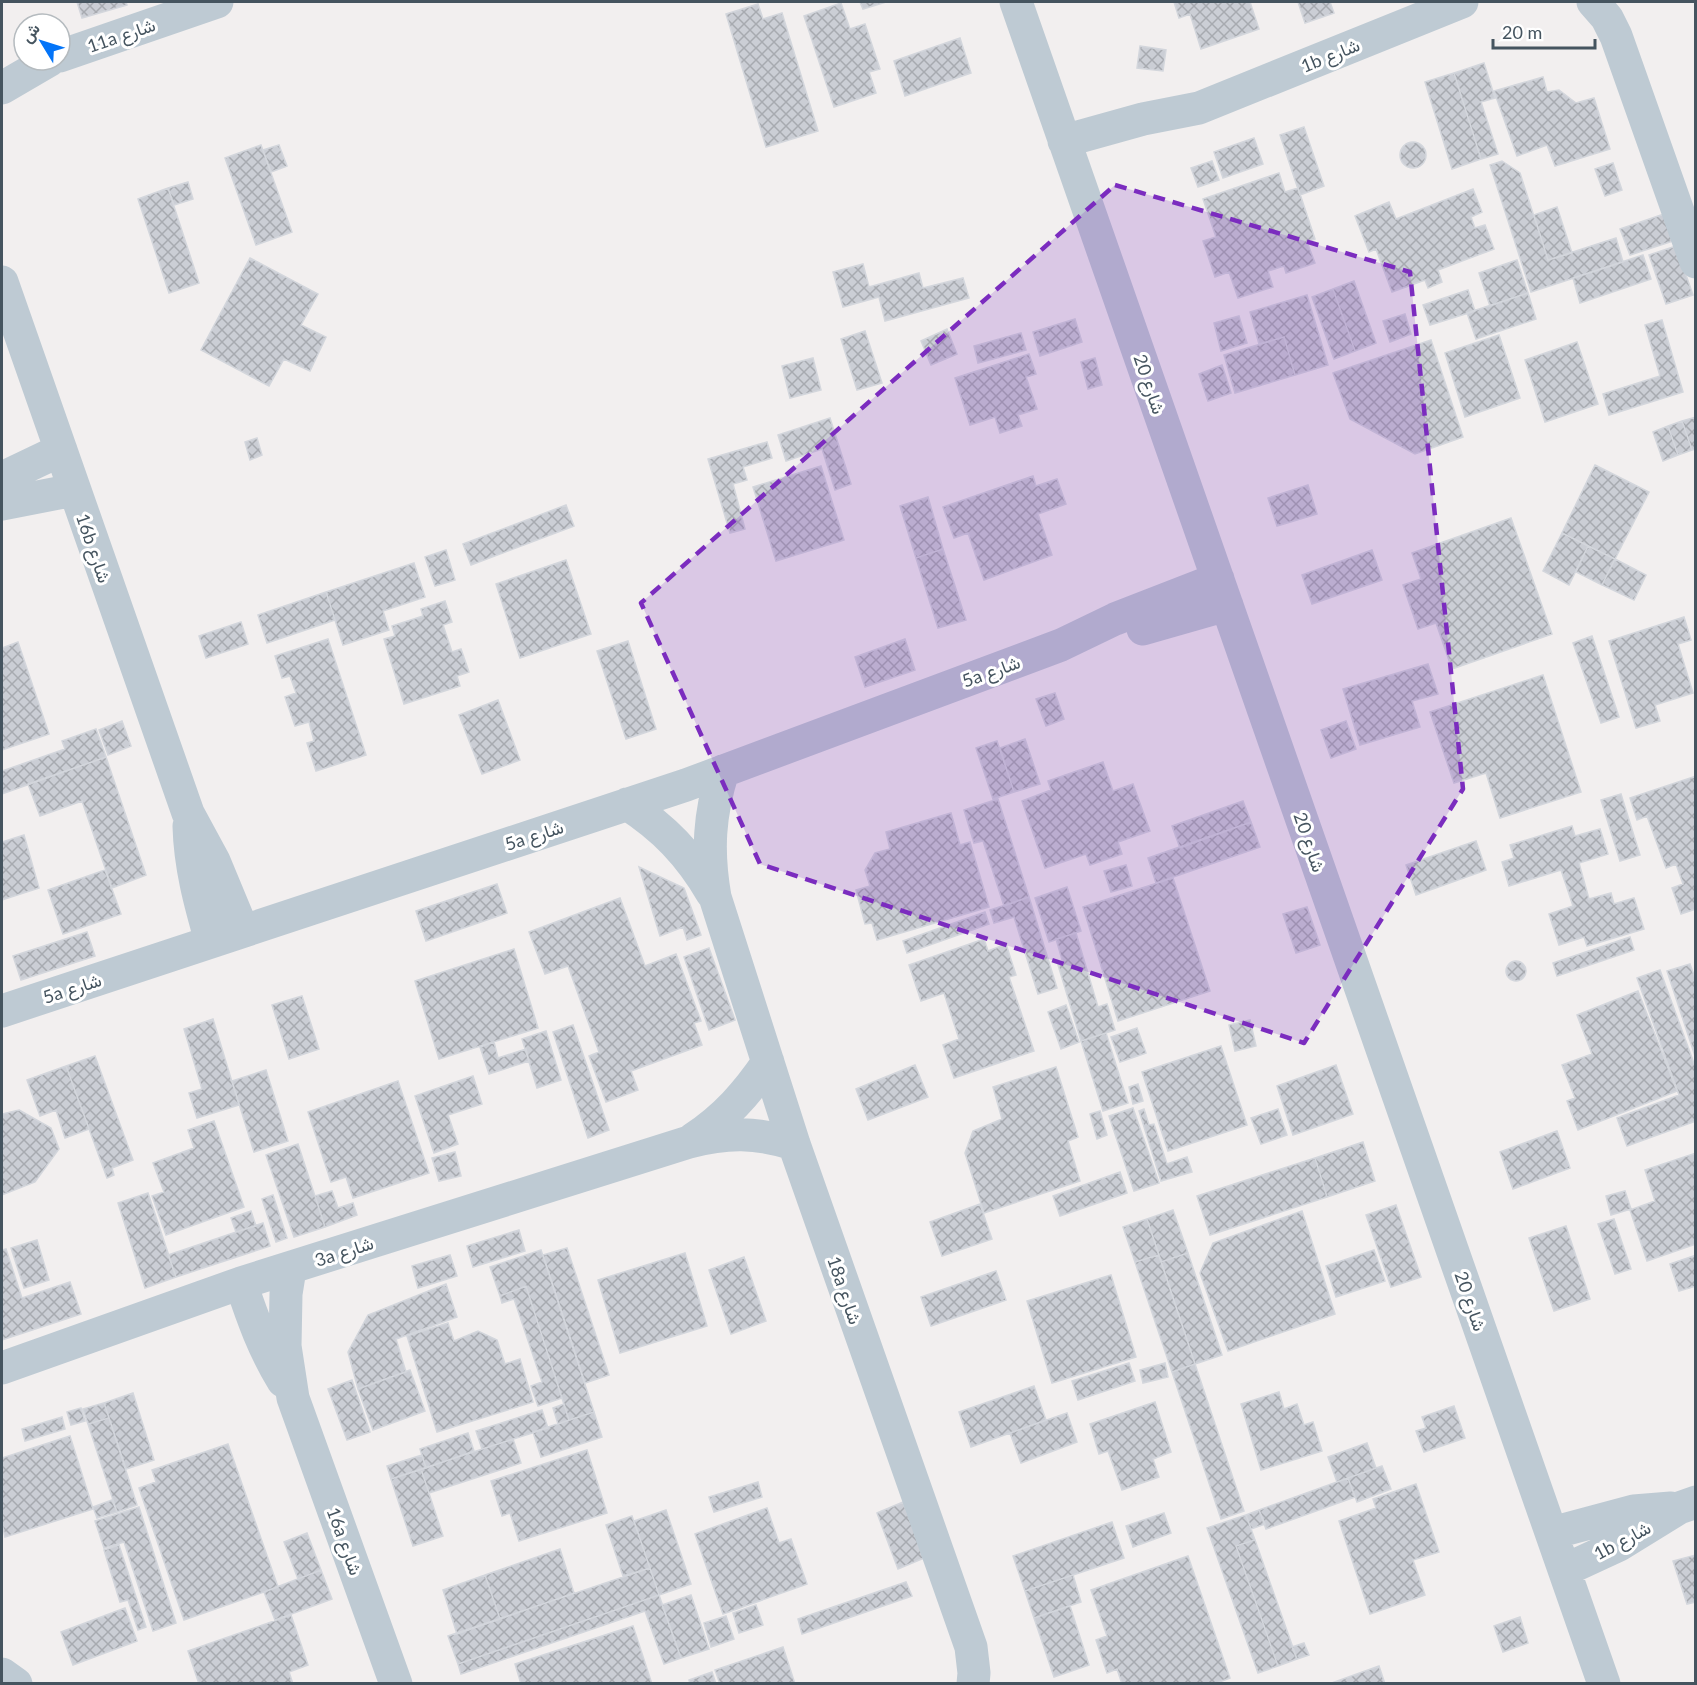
<svg xmlns="http://www.w3.org/2000/svg" width="1697" height="1685" font-family="Lato,Vazirmatn,sans-serif">
<style>
.building{fill:url(#building-cross-hatch);stroke:#d3d6dc;stroke-width:1.5}
.lines{fill:none;stroke-linecap:round;stroke-linejoin:round}
.minor{stroke:#becad3;stroke-width:33}
.marked{fill:#7b2cbf;fill-opacity:0.2;stroke:#7b2cbf;stroke-width:4.5;stroke-dasharray:12 8;stroke-linejoin:round}
.labels{text-anchor:middle;dominant-baseline:central;stroke-width:6;stroke-linejoin:round;paint-order:stroke}
.street-label{font-size:18px;fill:#45545f;stroke:#fff}
</style>
<defs>
<pattern id="building-cross-hatch" width="8" height="8" patternUnits="userSpaceOnUse" patternTransform="scale(1.5)"><rect width="8" height="8" fill="#cbced5"/><path d="M0 0l8 8M0 8l8-8" fill="none" stroke="#a7aab0"/></pattern>
</defs>
<rect width="100%" height="100%" fill="#f2efef"/>
<path class="building" d="M77,2H126L127,5L82,18Z
M860,2H886L863,9Z
M1174,2H1250L1259,29L1201,49L1190,14L1179,18Z
M1298,2H1330L1334,13L1305,23Z
M841,3L850,29L865,24L880,69L869,72L876,93L834,107L804,16Z
M758,4L763,19L782,13L818,131L766,147L726,14Z
M960,38L971,73L905,96L894,61Z
M1140,46L1166,50L1163,71L1137,68Z
M1484,63L1495,98L1481,102L1498,154L1481,159L1454,73Z
M1454,73L1481,159L1452,169L1425,82Z
M1543,77L1547,92L1559,90L1576,103L1594,98L1610,149L1555,166L1547,145L1517,156L1494,91Z
M1304,127L1324,186L1300,195L1280,135Z
M1254,138L1263,164L1223,178L1214,152Z
M1400 155a13 13 0 1 1 26 0a13 13 0 1 1-26 0Z
M261,145L292,232L256,245L225,158Z
M279,145L287,166L271,172L263,150Z
M1212,161L1219,180L1198,187L1191,168Z
M1502,161L1520,173L1548,260L1616,238L1623,262L1531,292L1490,165Z
M1613,163L1622,190L1605,196L1595,169Z
M1279,173L1285,192L1298,188L1315,239L1307,242L1315,263L1286,273L1284,266L1268,271L1273,287L1238,298L1229,272L1215,277L1203,241L1216,237L1203,199Z
M188,182L193,199L174,205L168,188Z
M168,188L199,283L169,293L138,199Z
M1473,189L1482,212L1471,217L1475,228L1485,225L1494,249L1438,270L1442,282L1428,288L1425,280L1392,292L1376,249L1369,252L1355,216L1389,202L1396,219Z
M1557,207L1572,253L1548,260L1534,215Z
M1667,213L1676,240L1630,255L1620,229Z
M1676,246L1693,295L1666,304L1649,255Z
M1643,255L1651,279L1580,303L1573,278Z
M250,258L318,294L301,325L326,337L310,371L284,359L269,386L201,350Z
M1517,260L1528,293L1490,306L1479,273Z
M863,264L869,287L919,273L923,288L963,278L969,298L885,321L879,297L843,307L833,272Z
M1354,281L1376,343L1355,351L1333,289Z
M1333,289L1355,351L1334,359L1312,297Z
M1468,290L1475,311L1430,325L1423,305Z
M1528,293L1536,319L1476,339L1467,313Z
M1307,295L1328,365L1295,375L1284,337L1259,344L1250,312Z
M1405,314L1411,334L1390,342L1383,321Z
M1239,316L1247,343L1221,351L1214,323Z
M1075,319L1082,342L1040,356L1033,332Z
M1662,320L1683,392L1609,415L1603,394L1660,376L1645,325Z
M947,329L957,354L931,365L921,341Z
M865,331L882,383L857,390L841,339Z
M1021,333L1026,350L978,363L974,346Z
M1499,335L1520,398L1465,417L1445,353Z
M1284,337L1295,375L1235,393L1224,355Z
M1431,340L1463,437L1415,454L1350,419L1333,373Z
M1577,342L1598,404L1545,422L1525,360Z
M1029,354L1036,374L1026,377L1037,409L1018,415L1022,426L1000,433L995,417L970,425L955,378Z
M813,358L821,390L790,398L782,366Z
M1095,358L1102,385L1088,389L1081,362Z
M1222,365L1231,393L1208,401L1199,374Z
M1696,417V449L1692,450L1682,421Z
M830,418L851,484L835,490L822,449L786,461L778,435Z
M1682,421L1692,450L1678,455L1668,426Z
M1668,426L1678,455L1663,461L1653,432Z
M257,438L262,455L250,460L245,442Z
M767,442L772,458L743,467L747,480L733,484L745,529L730,533L708,459Z
M1595,465L1649,492L1615,559L1562,533Z
M821,466L844,540L776,561L753,487Z
M1033,476L1036,486L1057,479L1066,504L1038,514L1052,555L984,580L968,533L954,538L943,507Z
M1308,485L1317,514L1277,526L1268,498Z
M928,497L943,549L916,558L900,506Z
M566,505L574,526L471,565L463,544Z
M1511,518L1552,634L1452,669L1436,623L1418,629L1403,585L1421,579L1412,553Z
M1562,533L1588,546L1569,585L1543,571Z
M1588,546L1615,559L1602,585L1576,572Z
M943,549L966,620L938,628L916,558Z
M446,550L455,580L435,586L425,557Z
M1372,550L1382,580L1312,604L1302,575Z
M1615,559L1646,575L1634,600L1602,585Z
M566,560L591,634L520,658L496,584Z
M414,563L425,597L383,611L389,630L343,645L326,592Z
M326,592L335,620L267,643L258,615Z
M445,601L452,622L443,625L452,652L461,649L469,672L457,676L460,686L404,704L384,639L395,636L392,626L423,616L421,609Z
M1684,617L1691,640L1678,644L1693,693L1655,705L1660,721L1636,728L1609,641Z
M241,622L248,644L206,658L199,636Z
M1592,636L1619,717L1601,723L1573,643Z
M328,639L366,755L316,771L307,743L314,741L309,722L295,726L285,697L296,693L290,676L282,678L275,656Z
M905,639L915,670L865,687L855,657Z
M628,641L656,729L626,739L597,651Z
M18,642L49,734L2,750V648Z
M1428,664L1438,694L1412,701L1420,727L1360,745L1343,689Z
M1543,675L1581,792L1500,818L1486,773L1454,783L1430,712Z
M1055,693L1064,719L1046,726L1036,699Z
M498,700L520,760L482,774L459,715Z
M122,721L131,746L108,755L99,730Z
M1346,721L1356,749L1331,758L1321,730Z
M96,729L106,757L2,794V771L65,749L62,741Z
M1025,739L1040,784L1014,792L1000,748Z
M997,741L1014,792L993,799L976,748Z
M106,757L146,875L112,888L82,801L40,816L28,784Z
M1103,762L1113,791L1133,784L1150,831L1118,842L1122,854L1090,865L1086,854L1045,868L1022,801L1051,790L1048,781Z
M1696,776V909L1681,914L1672,888L1683,884L1676,864L1666,868L1647,816L1637,820L1630,798Z
M1621,794L1640,855L1620,861L1601,800Z
M998,799L1029,897L1004,906L983,841L974,843L964,810Z
M1243,801L1251,822L1180,848L1172,826Z
M951,813L960,845L970,842L989,907L877,940L872,923L865,924L856,890L870,886L865,870L875,853L890,849L886,832Z
M1251,822L1260,847L1156,883L1148,858Z
M1572,826L1575,836L1600,829L1608,854L1579,863L1589,899L1611,893L1614,904L1634,898L1644,929L1587,946L1584,937L1559,945L1549,914L1573,906L1561,870L1509,886L1502,862L1514,858L1510,845Z
M24,835L39,888L2,900V842Z
M1476,841L1486,870L1416,895L1406,865Z
M1126,865L1132,886L1111,892L1104,871Z
M639,867L684,888L701,935L687,940L683,927L660,936Z
M105,870L121,914L63,934L48,890Z
M1173,878L1210,991L1118,1021L1083,907Z
M497,884L507,913L426,941L416,911Z
M1067,887L1081,931L1049,942L1035,898Z
M1029,897L1057,988L1038,994L1014,917L994,923L990,910Z
M620,898L645,966L676,954L701,1021L694,1023L702,1045L631,1071L638,1090L606,1102L589,1056L599,1052L568,966L545,974L529,932Z
M1307,907L1320,945L1296,953L1283,914Z
M985,912L989,924L907,953L903,941Z
M87,932L95,956L21,980L13,956Z
M1076,933L1098,1007L1107,1004L1115,1030L1081,1041L1058,965L1063,963L1056,939Z
M1630,937L1634,950L1557,976L1553,963Z
M984,939L988,951L1006,944L1016,975L1009,977L1034,1051L954,1078L943,1045L959,1039L944,993L921,1001L909,965Z
M709,948L735,1020L709,1030L684,957Z
M514,949L538,1028L439,1059L415,981Z
M1506 971a10 10 0 1 1 20 0a10 10 0 1 1-20 0Z
M1690,964L1696,981V1059L1667,971Z
M1660,970L1696,1069V1121L1627,1146L1617,1118L1679,1095L1637,978Z
M1638,991L1677,1091L1578,1130L1567,1101L1575,1098L1562,1065L1592,1054L1577,1015Z
M302,996L319,1049L289,1059L272,1005Z
M1066,1005L1079,1042L1061,1049L1048,1012Z
M213,1019L239,1105L197,1118L189,1093L202,1089L184,1029Z
M1250,1020L1256,1046L1235,1051L1229,1025Z
M573,1025L609,1130L588,1138L553,1032Z
M1137,1028L1146,1053L1120,1062L1111,1037Z
M546,1031L561,1080L537,1088L522,1039Z
M1106,1033L1128,1103L1103,1111L1081,1041Z
M494,1042L498,1058L526,1049L529,1061L489,1074L480,1047Z
M1221,1046L1247,1125L1168,1151L1142,1072Z
M95,1056L133,1160L112,1168L114,1175L107,1178L66,1066Z
M915,1065L928,1097L868,1120L856,1089Z
M1336,1065L1353,1114L1293,1135L1277,1086Z
M66,1066L89,1129L65,1138L56,1110L40,1116L27,1080Z
M1056,1067L1078,1137L1068,1141L1080,1181L984,1213L965,1153L973,1131L1002,1119L993,1087Z
M266,1070L288,1141L254,1152L232,1081Z
M473,1076L482,1104L448,1115L458,1144L434,1153L415,1096Z
M398,1081L429,1173L353,1198L346,1177L331,1182L308,1112Z
M1138,1084L1143,1101L1133,1104L1129,1087Z
M1133,1108L1159,1183L1134,1191L1109,1116Z
M1144,1109L1149,1125L1154,1124L1167,1164L1187,1157L1192,1172L1161,1181L1139,1111Z
M1278,1109L1287,1135L1261,1144L1251,1118Z
M19,1110L51,1128L59,1149L35,1182L2,1195V1114Z
M1100,1111L1107,1135L1097,1139L1090,1114Z
M214,1121L244,1207L166,1235L152,1196L164,1192L153,1163L194,1148L188,1130Z
M1557,1131L1570,1168L1513,1189L1500,1152Z
M1363,1142L1375,1181L1327,1197L1315,1158Z
M298,1144L325,1227L294,1237L266,1155Z
M455,1152L461,1176L439,1181L432,1158Z
M1696,1153V1244L1647,1261L1630,1210L1655,1201L1645,1170Z
M1315,1158L1327,1197L1210,1235L1197,1196Z
M1120,1172L1127,1193L1060,1216L1053,1196Z
M332,1191L338,1208L353,1203L357,1215L325,1227L315,1196Z
M1625,1191L1631,1209L1611,1215L1606,1196Z
M148,1193L176,1277L145,1288L118,1203Z
M273,1195L287,1238L276,1242L262,1199Z
M980,1204L992,1239L942,1256L930,1222Z
M1396,1205L1421,1277L1391,1287L1366,1215Z
M1173,1210L1188,1253L1161,1262L1147,1219Z
M251,1211L256,1226L236,1232L231,1218Z
M1302,1211L1335,1314L1228,1351L1200,1273L1213,1243Z
M1147,1219L1159,1255L1135,1262L1123,1227Z
M1614,1219L1631,1269L1615,1274L1598,1224Z
M263,1223L270,1246L176,1277L168,1255Z
M1566,1226L1590,1299L1554,1311L1529,1238Z
M519,1230L525,1251L473,1267L467,1246Z
M37,1240L49,1280L24,1288L11,1248Z
M567,1248L609,1375L585,1383L543,1255Z
M6,1249L22,1298L70,1282L81,1314L2,1340V1250Z
M541,1250L594,1412L569,1420L526,1286L500,1296L490,1267Z
M1374,1250L1385,1281L1336,1297L1326,1266Z
M685,1253L707,1326L620,1353L598,1280Z
M1188,1253L1222,1355L1195,1364L1161,1262Z
M450,1255L457,1276L418,1288L412,1266Z
M1159,1255L1195,1364L1172,1372L1135,1262Z
M1696,1255V1286L1679,1291L1670,1264Z
M744,1257L766,1321L731,1334L709,1270Z
M996,1271L1006,1300L931,1326L921,1297Z
M1111,1275L1136,1357L1052,1383L1027,1301Z
M446,1284L457,1317L396,1339L406,1372L358,1389L348,1352L368,1315Z
M526,1286L562,1398L538,1406L531,1386L542,1382L514,1299L502,1303L500,1296Z
M448,1323L454,1341L478,1331L497,1340L505,1364L520,1359L533,1402L437,1432L407,1336Z
M1129,1363L1135,1381L1078,1400L1072,1381Z
M1165,1363L1168,1377L1143,1383L1140,1370Z
M1195,1364L1244,1511L1221,1519L1172,1372Z
M410,1370L425,1411L373,1430L358,1389Z
M352,1380L370,1432L347,1440L328,1389Z
M1034,1386L1046,1420L971,1447L959,1412Z
M1279,1392L1284,1409L1297,1404L1304,1425L1313,1422L1322,1451L1261,1470L1241,1404Z
M133,1393L154,1460L126,1469L104,1403Z
M1155,1402L1171,1452L1153,1459L1159,1477L1122,1490L1108,1451L1099,1454L1090,1424Z
M104,1403L109,1418L88,1424L83,1409Z
M564,1404L569,1420L558,1424L553,1408Z
M1454,1406L1465,1438L1424,1452L1416,1431L1426,1428L1422,1417Z
M81,1408L85,1421L71,1425L67,1412Z
M542,1410L548,1428L482,1449L476,1431Z
M594,1412L602,1437L541,1457L533,1432Z
M1067,1413L1077,1442L1021,1463L1010,1433Z
M62,1417L65,1429L25,1441L22,1429Z
M109,1418L137,1505L117,1512L88,1424Z
M468,1433L474,1451L426,1468L420,1449Z
M70,1436L93,1509L5,1537L2,1524V1458Z
M513,1439L521,1463L429,1493L421,1469Z
M1367,1443L1376,1468L1337,1482L1328,1457Z
M228,1444L278,1587L184,1620L139,1488L156,1482L152,1470Z
M587,1450L607,1513L519,1541L510,1513L502,1516L491,1481Z
M422,1455L426,1468L391,1479L387,1466Z
M1382,1466L1391,1489L1357,1502L1348,1478Z
M421,1469L443,1536L413,1546L391,1479Z
M1348,1478L1355,1497L1266,1529L1259,1510Z
M758,1482L762,1497L714,1512L709,1497Z
M1416,1484L1439,1552L1413,1560L1425,1595L1370,1614L1339,1521L1376,1508L1373,1499Z
M112,1500L117,1512L97,1518L93,1507Z
M903,1502L924,1558L898,1569L877,1513Z
M139,1507L176,1623L153,1631L124,1542L104,1548L95,1521Z
M767,1508L779,1543L791,1539L807,1584L723,1614L695,1534Z
M666,1510L691,1584L659,1595L634,1521Z
M1259,1510L1265,1524L1251,1529L1246,1515Z
M1164,1513L1171,1533L1133,1547L1126,1526Z
M1246,1515L1255,1540L1236,1546L1278,1666L1258,1673L1207,1528Z
M632,1516L650,1568L623,1576L606,1525Z
M1112,1522L1124,1558L1025,1591L1013,1556Z
M307,1533L321,1570L298,1579L284,1542Z
M1255,1540L1297,1659L1278,1666L1236,1546Z
M119,1545L146,1627L138,1630L128,1600L120,1602L104,1550Z
M560,1549L574,1593L500,1619L485,1575Z
M1696,1555V1602L1687,1604L1673,1561Z
M1188,1556L1230,1678L1214,1684H1122L1117,1669L1107,1673L1096,1640L1107,1636L1091,1590Z
M650,1568L659,1595L458,1664L448,1636Z
M321,1570L332,1599L275,1620L264,1592Z
M485,1575L500,1619L457,1634L443,1590Z
M1073,1575L1081,1602L1034,1618L1025,1591Z
M906,1582L912,1596L802,1634L798,1619Z
M659,1595L681,1658L664,1664L645,1611L461,1674L458,1664Z
M691,1595L709,1649L681,1658L662,1605Z
M756,1605L763,1625L739,1633L733,1613Z
M1070,1606L1089,1665L1054,1677L1034,1618Z
M125,1608L137,1641L73,1665L61,1632Z
M291,1615L308,1665L289,1672L293,1684H199L188,1651Z
M726,1616L734,1639L711,1647L704,1623Z
M1520,1617L1528,1643L1503,1652L1494,1626Z
M633,1626L652,1684H521L515,1664Z
M1304,1643L1309,1655L1297,1659L1292,1647Z
M783,1647L795,1684H720L715,1670Z
M1379,1666L1385,1684H1329Z
M712,1672L716,1684H690L689,1680Z"/>
<g class="lines">
<path class="minor" d="M1016,2L1604,1684
M1593,2L1607,18L1616,36L1696,262
M60,56L217,2
M2,88L50,60
M1064,141L1143,119L1199,108L1462,2
M2,282L188,813L214,861L243,931
M2,478L61,450
M2,504L74,490
M1143,629L1227,605
M723,771C709,815 707,851 715,897L794,1144L971,1647L974,1673L973,1684
M627,804C664,828 689,854 712,893
M189,826C190,866 200,903 211,941
M2,1011L686,785L1061,645L1115,619L1218,579
M693,1139C725,1118 747,1093 768,1062
M290,1269L286,1294L285,1346L293,1398L396,1684
M241,1283C252,1317 264,1350 283,1381
M2,1368L241,1283L689,1142C727,1132 756,1132 794,1144
M1552,1533L1634,1511L1671,1508
M1565,1570L1619,1545L1679,1508L1696,1502
M2,1674L16,1684"/>
</g>
<path class="marked" d="M1115,185L1410,272L1463,789L1304,1043L760,864L641,603Z"/>
<g class="labels">
<g class="street-label">
<text transform="translate(121 35) rotate(-19)">11a شارع</text>
<text transform="translate(1330 55) rotate(-22)">1b شارع</text>
<text transform="translate(1150 384) rotate(71)">شارع 20</text>
<text transform="translate(94 548) rotate(71)">16b شارع</text>
<text transform="translate(991 671) rotate(-20)">5a شارع</text>
<text transform="translate(534 835) rotate(-18)">5a شارع</text>
<text transform="translate(1310 842) rotate(71)">شارع 20</text>
<text transform="translate(72 988) rotate(-18)">5a شارع</text>
<text transform="translate(344 1251) rotate(-18)">3a شارع</text>
<text transform="translate(845 1290) rotate(71)">18a شارع</text>
<text transform="translate(1471 1301) rotate(71)">شارع 20</text>
<text transform="translate(1622 1540) rotate(-28)">1b شارع</text>
<text transform="translate(345 1541) rotate(70)">16a شارع</text>
</g>
</g>
<rect width="1697" height="1685" fill="none" stroke="#45545f" stroke-width="6"/>
<g transform="translate(42 42) rotate(308)"><circle r="28" fill="#ffffff" stroke="#b5bbbf" stroke-width="1.5"/>
<path d="M0-4.5L10 22L0 15L-10 22Z" fill="#0374f8"/>
<text y="-9" font-size="16" font-weight="bold" text-anchor="middle" fill="#45545f">ش</text>
</g>
<path d="M1493 39v9h102v-9" fill="none" stroke="#45545f" stroke-width="3"/>
<text x="1502" y="39" font-size="18" fill="#45545f" stroke="#ffffff" stroke-width="4.5" paint-order="stroke">20 m</text>
</svg>
